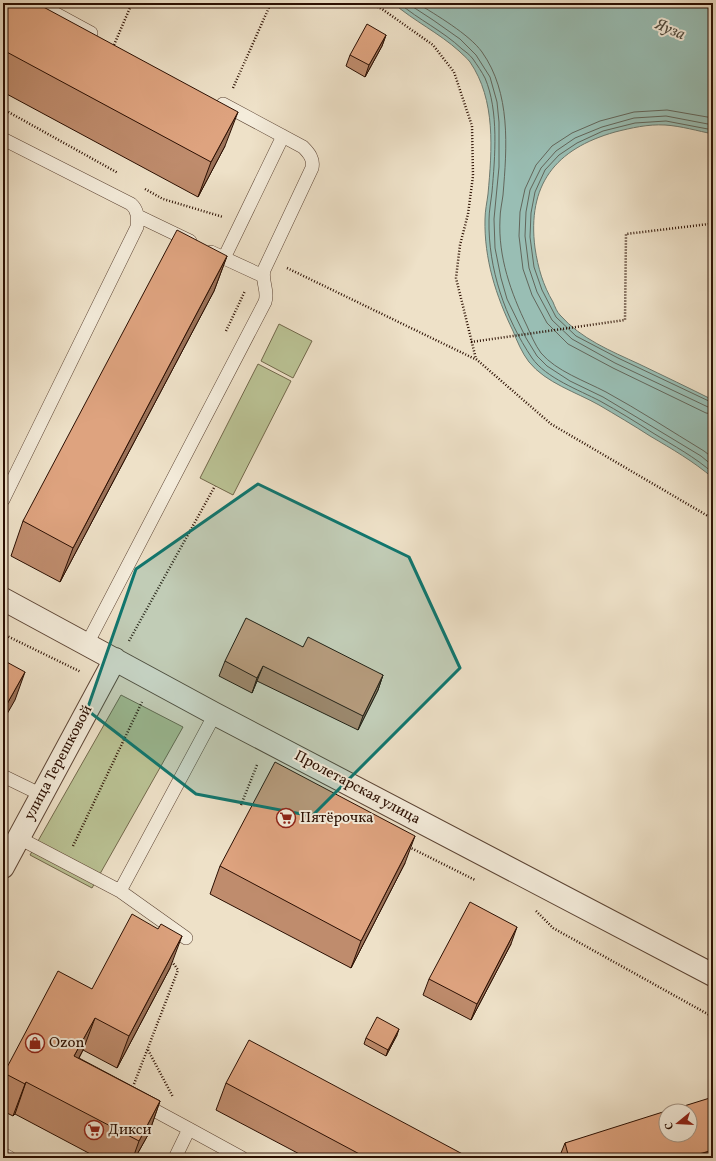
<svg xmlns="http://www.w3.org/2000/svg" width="716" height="1161" font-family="Vollkorn,serif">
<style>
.green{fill:#bac294;stroke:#72684b}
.water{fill:#99beb4;stroke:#6d786d}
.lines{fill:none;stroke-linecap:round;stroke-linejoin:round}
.shore{stroke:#62665b;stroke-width:1}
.lane-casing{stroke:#5c4434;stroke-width:14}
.street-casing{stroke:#5c4434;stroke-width:24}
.path{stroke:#2b0f02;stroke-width:2.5;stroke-dasharray:1 2;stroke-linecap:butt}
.lane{stroke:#f4ecdb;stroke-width:13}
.street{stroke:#f4ecdb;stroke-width:22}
.wall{fill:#bf8c6d;stroke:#2b0f02}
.shaded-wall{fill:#9b7259;stroke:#2b0f02}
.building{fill:#dea37f;stroke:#2b0f02}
.marked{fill:#0f766e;fill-opacity:0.2;stroke:#0f766e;stroke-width:3;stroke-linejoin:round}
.labels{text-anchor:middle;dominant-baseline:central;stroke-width:4;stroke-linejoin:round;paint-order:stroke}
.street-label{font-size:15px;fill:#2b0f02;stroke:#f4ecdb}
.poi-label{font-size:15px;fill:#2b0f02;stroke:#f4ecdb;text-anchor:start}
.water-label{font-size:16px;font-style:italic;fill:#524c40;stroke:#f4ecdb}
</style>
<rect width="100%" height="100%" fill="#eee1c8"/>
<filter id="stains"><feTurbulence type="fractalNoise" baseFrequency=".005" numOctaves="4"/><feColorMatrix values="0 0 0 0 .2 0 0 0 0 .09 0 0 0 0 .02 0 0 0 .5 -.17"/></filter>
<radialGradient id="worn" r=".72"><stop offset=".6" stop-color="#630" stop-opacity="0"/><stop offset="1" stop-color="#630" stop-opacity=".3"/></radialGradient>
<path class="green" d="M279,324L312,341L293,378L261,361Z
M258,364L291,381L233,495L200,478Z
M121,695L183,727L92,888L30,855Z"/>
<path class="water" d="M393,3H713V134C698,131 681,126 665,125C648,124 631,128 615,132C555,149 527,185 535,248C538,268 543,285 553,302C555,307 557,312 560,315C581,339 611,351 639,364C664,376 689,388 713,400V478C693,461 672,449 650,436C633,425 616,415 599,405C576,392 546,383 529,362C522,353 517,341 513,331C496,296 484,259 485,219C485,211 487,202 488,194C492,150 496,100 470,62C467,58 463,55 459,51C439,33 414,21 393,3Z"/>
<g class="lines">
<path class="shore" d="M399,3C419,20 443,31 462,49C466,52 470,55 473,59C477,65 482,72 485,78C499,111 495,157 492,192C491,201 489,211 489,220C488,268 505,318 532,358C546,378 579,390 600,401C618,411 636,422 653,433C674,446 695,457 713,473
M407,3L433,20L460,39L476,55L490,77L497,102L499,122V167L494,219L495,248L501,278L507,299L526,338L537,356L547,366L570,381L603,397L648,424L701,456L713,466
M417,3C436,15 469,34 482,52C511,93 507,147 503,195C502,203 500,211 500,219C498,257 511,293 527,326C531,335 535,345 541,353C556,371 585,381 606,392C639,410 671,431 704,451L713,458
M713,118L667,110L634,112L600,121L572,133L552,146L536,165L525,189L520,212L519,236L523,269L532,295L547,323L568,344L613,368L706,413L713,414
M713,125L666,116L634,118L602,127L575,138L556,151L541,168L530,190L526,212L525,236L529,268L537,292L552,320L572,339L615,363L708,407L713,408
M713,130L666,121L635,123L603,131L577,143L559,155L545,170L535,192L531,213L530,237L534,267L542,290L556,317L576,336L618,358L713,403"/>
<defs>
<path id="lane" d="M36,3L91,33
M3,139L131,204C138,210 138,218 137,227L3,500
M138,216L190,241
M211,252L263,276
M224,258L283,136
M87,644L265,302C269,291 261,281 264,270L312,168C314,159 309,153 303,147L223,104
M3,776L42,795
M19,838L120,891L186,938
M120,891L215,714
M141,1103L189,1129
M3,1154L10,1158
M175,1158L189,1129L242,1158"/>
<path id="street" d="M3,599L215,714L713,975
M3,867L115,659"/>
</defs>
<use href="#lane" class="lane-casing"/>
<use href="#street" class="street-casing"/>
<path class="path" d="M369,3L382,9L433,45L454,72L472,126L473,176L468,214L460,245L456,278L476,359L551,424L713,519
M114,45L132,3
M233,88L271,3
M3,109L118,173
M145,189L163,199L223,217
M287,268L475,359
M226,331L245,291
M471,342L625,320L626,234L709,224L713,227
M3,634L81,672
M129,641L215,486
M241,805L257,765
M73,846L142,702
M409,847L475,880
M536,911L553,928L713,1017
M148,1050L173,1097
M134,1084L178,970L171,960"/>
<use href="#lane" class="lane"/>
<use href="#street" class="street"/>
</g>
<path class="wall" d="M3,3L225,146L198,197L3,92Z
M386,35L382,46L365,77L346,66L350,55Z
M227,256L214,291L60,582L11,556L23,521Z
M303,647L383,675L378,690L358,730L257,681L252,693L219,676L225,661Z
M405,863L351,968L210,894L220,866Z
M511,944L471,1020L423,995L429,979Z
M170,968L117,1068L83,1050L79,1058L160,1101L149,1133L135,1158H98L15,1114L13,1116L3,1111V1076L4,1073L92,989Z
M397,1035L386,1056L364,1044L366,1038Z
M226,1083L470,1158H307L216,1110Z
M565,1143L713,1158H559Z"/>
<path class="shaded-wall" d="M386,35L382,46L365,77L369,65Z
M238,112L225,146L198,197L211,162Z
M227,256L214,291L60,582L73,548Z
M263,666L257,681L252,693L257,678Z
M25,672L15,700L3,721V711Z
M383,675L378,690L358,730L363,716Z
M415,836L405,863L351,968L361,941Z
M517,927L511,944L471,1020L477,1004Z
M182,936L170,968L117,1068L129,1036Z
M95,1018L83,1050L63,1088L74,1056Z
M399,1029L397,1035L386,1056L388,1050Z
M26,1082L15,1114L13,1116L25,1084Z
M160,1101L149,1133L135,1158H133L139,1141Z
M713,1150V1158H685Z"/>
<path class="building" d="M3,3H36L238,112L211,162L3,50Z
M367,24L386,35L369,65L350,55Z
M177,230L227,256L73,548L23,521Z
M246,618L303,647L308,637L383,675L363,716L263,666L257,678L225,661Z
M3,660L25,672L3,711Z
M275,762L415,836L361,941L220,866Z
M470,902L517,927L477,1004L429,979Z
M132,914L158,929L161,924L182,936L129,1036L95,1018L74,1056L160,1101L139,1141L26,1082L25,1084L4,1073L58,971L92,989Z
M377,1017L399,1029L388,1050L366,1038Z
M249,1040L470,1158H367L226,1083Z
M713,1097V1150L685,1158H569L565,1143L666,1111V1135H690V1111H668Z"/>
<path class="marked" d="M258,484L409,557L460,668L312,816L196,794L87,710L136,569Z"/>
<defs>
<symbol id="supermarket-ring" viewBox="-11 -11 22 22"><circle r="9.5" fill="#f4ecdb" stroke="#8f2418" stroke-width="1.5"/><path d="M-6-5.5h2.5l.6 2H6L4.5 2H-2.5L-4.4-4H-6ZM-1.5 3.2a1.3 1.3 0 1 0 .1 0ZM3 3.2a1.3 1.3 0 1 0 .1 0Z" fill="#8f2418"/></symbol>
<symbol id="shop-ring" viewBox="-11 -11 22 22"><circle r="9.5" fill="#f4ecdb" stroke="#8f2418" stroke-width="1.5"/><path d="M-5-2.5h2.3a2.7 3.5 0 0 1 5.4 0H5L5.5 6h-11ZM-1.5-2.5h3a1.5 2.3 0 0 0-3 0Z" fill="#8f2418"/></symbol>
</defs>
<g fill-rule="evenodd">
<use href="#supermarket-ring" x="275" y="807" width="22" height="22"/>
<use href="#shop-ring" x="24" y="1032" width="22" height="22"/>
<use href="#supermarket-ring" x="83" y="1119" width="22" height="22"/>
</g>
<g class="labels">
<g class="street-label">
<text transform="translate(59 763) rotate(-62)">улица Терешковой</text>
<text transform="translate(357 788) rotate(28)">Пролетарская улица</text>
</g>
<g class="poi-label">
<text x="300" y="818">Пятёрочка</text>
<text x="49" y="1043">Ozon</text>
<text x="108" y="1130">Дикси</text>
</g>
<g class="water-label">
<text transform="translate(670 30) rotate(23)">Яуза</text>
</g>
</g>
<rect width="716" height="1161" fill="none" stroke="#eee1c8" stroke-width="16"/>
<rect x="4" y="4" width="708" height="1153" fill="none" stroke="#2b0f02" stroke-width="2"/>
<rect x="8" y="8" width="700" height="1145" fill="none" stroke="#2b0f02"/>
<g transform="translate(678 1123) rotate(252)"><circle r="19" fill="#f4ecdb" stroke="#a49484"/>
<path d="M0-3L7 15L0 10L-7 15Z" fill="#8f2418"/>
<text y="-6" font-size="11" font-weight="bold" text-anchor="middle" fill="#2b0f02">С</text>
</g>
<rect width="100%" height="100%" filter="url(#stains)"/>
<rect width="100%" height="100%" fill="url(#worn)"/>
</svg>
